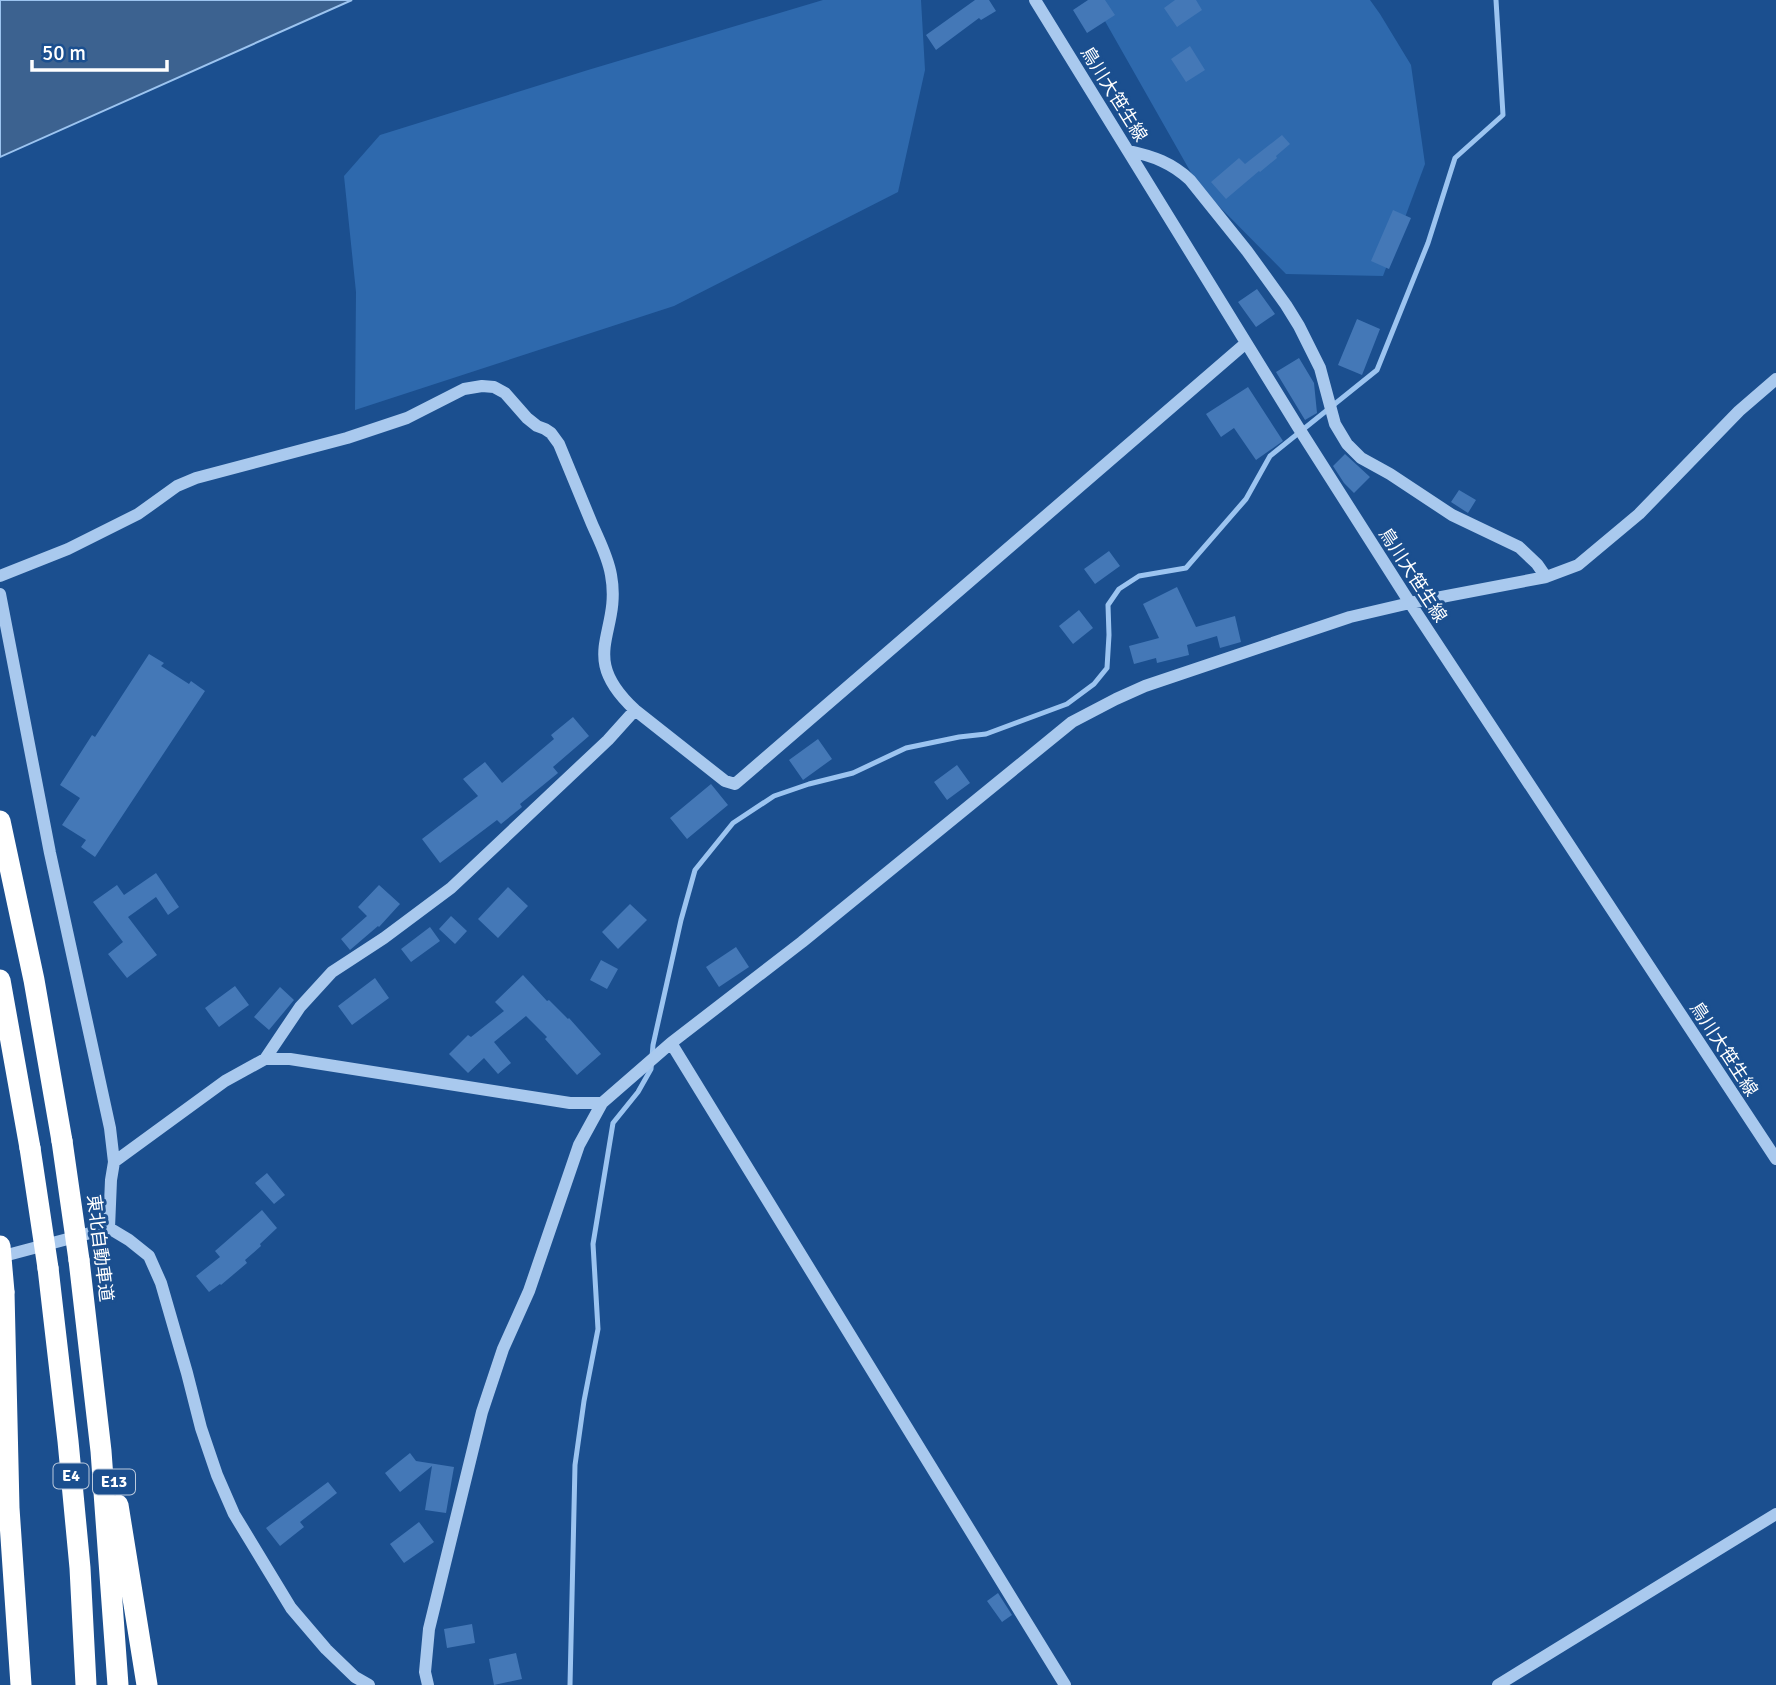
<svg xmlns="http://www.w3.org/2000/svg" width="1776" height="1685" font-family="Signika,'Noto Sans JP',sans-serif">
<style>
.green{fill:#2e69ad}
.water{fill:#3c6290;stroke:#9cc4f0;stroke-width:2}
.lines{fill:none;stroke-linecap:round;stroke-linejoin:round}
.stream{stroke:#9cc4f0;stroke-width:5}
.building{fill:#4478b7}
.minor{stroke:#a9c9ee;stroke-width:12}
.highway{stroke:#fff;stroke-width:21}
.highway-bridge{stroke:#fff;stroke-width:21}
.labels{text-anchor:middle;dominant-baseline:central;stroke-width:6;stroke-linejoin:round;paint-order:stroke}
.shield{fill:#1b4f8f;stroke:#bbcadd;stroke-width:2}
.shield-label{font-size:16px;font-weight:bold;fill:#fff}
.street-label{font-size:18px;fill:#fff;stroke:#1b4f8f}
</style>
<rect width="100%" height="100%" fill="#1b4f8f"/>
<path class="green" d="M823,0H921L925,70L898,192L674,306L355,410L356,292L344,176L380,135L588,70Z
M1093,0H1370L1380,14L1411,65L1425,164L1383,276L1286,274L1198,185Z"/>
<path class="water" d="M0,0H352L0,157Z"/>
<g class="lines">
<path class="stream" d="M570,1685L575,1465L584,1401L598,1329L593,1244L613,1123L638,1092L651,1069L653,1045L681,920L695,870L733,823L774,796L809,784L853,773L906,748L959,737L986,734L1067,704L1094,684L1107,668L1109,635L1108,605L1119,589L1139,576L1186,568L1246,499L1270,456L1377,370L1428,243L1455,158L1503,115L1496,0"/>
</g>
<path class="building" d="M975,0H989L996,11L981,20L979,18L936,50L926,35Z
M1088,0H1105L1115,15L1087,33L1073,10Z
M1175,0H1196L1202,10L1177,27L1164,8Z
M1190,46L1205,70L1186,82L1171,59Z
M1282,135L1290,144L1276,156L1277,158L1260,172L1259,171L1226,199L1211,182L1239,158L1245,164Z
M1393,210L1411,218L1389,269L1371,261Z
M1257,289L1275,314L1256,327L1238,302Z
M1357,319L1380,329L1362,375L1338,365Z
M1299,358L1314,383L1317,413L1305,420L1276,372Z
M1248,387L1283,441L1256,460L1234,428L1221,437L1206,414Z
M1345,454L1370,477L1354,493L1344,483L1333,466Z
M1459,490L1476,500L1468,513L1451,502Z
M1109,551L1120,566L1095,584L1084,569Z
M1177,587L1196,627L1235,616L1241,642L1220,648L1217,636L1187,645L1189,655L1157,663L1156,658L1134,664L1129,646L1159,638L1143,604Z
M1079,610L1093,628L1073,644L1059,626Z
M149,654L164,663L161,666L189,684L191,681L205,691L95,857L81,847L86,840L62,825L80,798L60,785L92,735L95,737Z
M573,717L589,736L553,767L558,773L520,804L522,807L501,824L497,820L440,863L422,839L478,796L463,779L485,762L502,783L554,739L551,735Z
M818,739L832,759L803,780L789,760Z
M957,765L970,783L947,800L934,782Z
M711,784L728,805L687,839L670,818Z
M156,873L179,907L168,915L156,897L128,917L157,955L127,978L108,954L123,942L93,902L117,885L124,895Z
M379,885L400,904L379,927L378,926L350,950L341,939L367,916L358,907Z
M508,887L528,906L498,938L478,919Z
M630,904L647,920L618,949L602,932Z
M451,916L467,931L455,944L439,929Z
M430,927L440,941L411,962L401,949Z
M736,947L749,967L719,987L706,967Z
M601,960L618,969L607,989L590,980Z
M523,975L547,1001L549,1000L568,1019L569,1018L601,1054L577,1075L545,1039L547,1037L526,1016L494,1042L511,1063L498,1074L484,1058L468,1073L449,1054L468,1035L471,1037L504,1011L495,1002Z
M375,978L389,998L352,1025L338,1006Z
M235,986L249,1005L219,1027L205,1008Z
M280,987L294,1000L269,1030L254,1017Z
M267,1173L285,1195L274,1204L255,1183Z
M262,1210L277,1228L260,1244L261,1246L245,1260L247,1263L221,1285L220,1284L209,1292L196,1276L220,1257L215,1251Z
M410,1453L416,1461L454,1467L446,1513L425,1510L432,1466L400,1492L385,1473Z
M328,1482L337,1493L300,1522L304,1527L280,1546L266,1528Z
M419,1522L434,1542L404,1563L390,1544Z
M998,1593L1012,1615L1002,1622L987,1601Z
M472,1624L475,1643L447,1648L444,1629Z
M516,1653L522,1679L494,1685L489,1659Z"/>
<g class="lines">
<path class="minor" d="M1035,0L1298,427L1410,603L1776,1159
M1129,151C1153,156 1172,163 1190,180L1247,251L1286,305L1299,326L1320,368L1335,424L1347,444L1361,458L1390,474L1452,515L1519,547L1537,564L1546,577
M0,576L68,549L138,514L177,486L196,478L347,438L407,418L464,389L482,386L494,387L505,393L527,418L537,426L545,429L551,433L559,444C570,471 581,497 592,524C599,540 608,557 611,575C622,634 576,655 635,710L725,781L735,784L1246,343
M0,594L50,853L110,1128L114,1162
M671,1043L1065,1685
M265,1059L300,1007L332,972L384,938L451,888L608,740L635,710
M109,1228L111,1180L114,1162L225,1081L265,1059H290L570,1103H602
M0,1257L109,1228L129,1240L149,1256L161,1283L187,1373L201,1428L217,1475L234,1514L291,1608L326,1649L355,1677L369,1685
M428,1685L425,1672L429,1629L482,1412L503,1349L529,1291L579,1145L602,1103L671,1043L802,942L1072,722L1116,699L1145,686L1350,617L1410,603L1546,577L1578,565L1639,514L1739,411L1776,379
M1498,1685L1776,1514"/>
<path class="highway" d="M0,821L34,980L62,1141
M0,980L30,1148
M79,1260L101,1451L118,1685
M48,1268L68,1441L80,1568L86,1685
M4,1292L9,1508L21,1685
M118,1505L147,1685"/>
<path class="highway-bridge" d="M62,1141L79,1260
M30,1148L48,1268
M0,1246L4,1292"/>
</g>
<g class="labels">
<g class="shield">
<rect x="53.5" y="1463.5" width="35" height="25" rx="5"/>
<rect x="93" y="1469.5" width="42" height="25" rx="5"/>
</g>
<g class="shield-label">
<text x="71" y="1476">E4</text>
<text x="114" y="1482">E13</text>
</g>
<g class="street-label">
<text transform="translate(1114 94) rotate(58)">鳥川大笹生線</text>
<text transform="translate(1413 575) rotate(57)">鳥川大笹生線</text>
<text transform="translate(1724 1049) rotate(57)">鳥川大笹生線</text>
<text transform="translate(100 1248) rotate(83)">東北自動車道</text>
</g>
</g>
<path d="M32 60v10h135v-10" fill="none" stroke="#ffffff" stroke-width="3.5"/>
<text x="42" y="60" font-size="21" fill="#ffffff" stroke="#1b4f8f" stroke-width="5" paint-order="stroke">50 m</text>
</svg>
